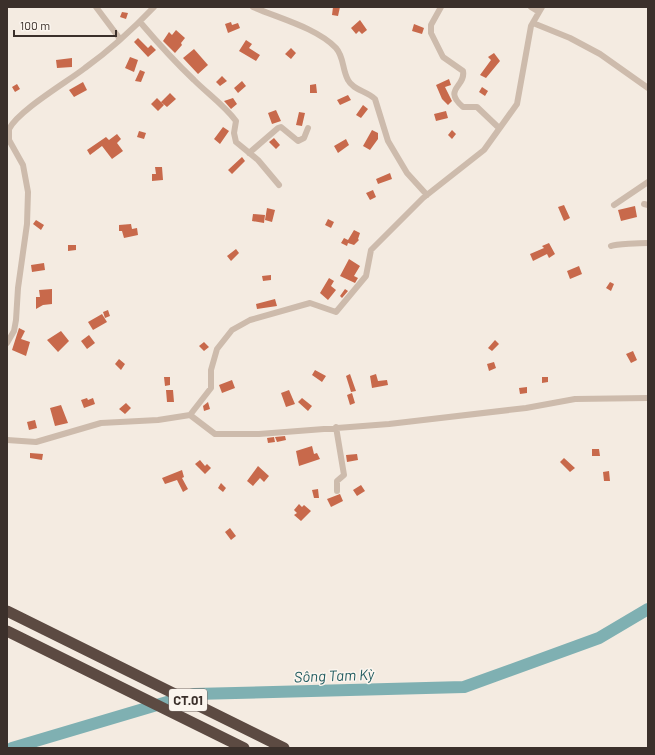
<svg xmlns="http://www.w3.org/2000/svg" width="655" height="755" font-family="Barlow,sans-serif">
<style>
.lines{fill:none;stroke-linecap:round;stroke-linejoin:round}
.river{stroke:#7fb0b2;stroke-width:12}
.building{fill:#c8694b}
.street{stroke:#cdbbac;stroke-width:6}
.highway{stroke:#5c4a42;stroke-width:11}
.labels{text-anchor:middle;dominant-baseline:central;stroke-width:3;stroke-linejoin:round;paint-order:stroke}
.shield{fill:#fbf5ee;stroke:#756b66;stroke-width:1}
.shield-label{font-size:13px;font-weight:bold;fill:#3b302b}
.water-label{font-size:15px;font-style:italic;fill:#1f5a5e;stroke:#fbf5ee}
</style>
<rect width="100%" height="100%" fill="#f4ebe1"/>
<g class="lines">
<path class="river" d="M12,748L194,694L464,687L599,638L648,609"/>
</g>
<path class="building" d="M333,7H340L338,16L332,15Z
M122,12L128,13L126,19L120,17Z
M360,20L367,30L362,34L359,31L356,34L351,28Z
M231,22L232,25L238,23L240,28L228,33L225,24Z
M414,24L424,28L422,34L412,31Z
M176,30L185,38L181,43L182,45L175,53L163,41L169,32L172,35Z
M138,38L148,48L151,45L156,50L148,57L134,42Z
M246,40L252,44L249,48L260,55L256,61L239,51Z
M291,48L296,53L291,59L285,54Z
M194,49L208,65L198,74L183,58Z
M494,53L500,61L486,78L480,75L491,60L488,57Z
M130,57L138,60L134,72L125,68Z
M72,58V67L57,68L56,60Z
M140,70L145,72L141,82L135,81Z
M222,76L227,81L220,86L216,82Z
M449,79L451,85L445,87L452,101L448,105L442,99L436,85Z
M242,81L246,86L238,93L234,88Z
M83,82L87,90L74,97L69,90Z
M17,84L20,89L15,92L12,87Z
M316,84L317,93H310V85Z
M482,87L488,91L485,96L479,92Z
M170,93L176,99L167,107L161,102Z
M348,95L351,100L340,105L337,100Z
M157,98L164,105L158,111L151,104Z
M233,98L237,104L231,109L224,101Z
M363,105L368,109L361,118L356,115Z
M276,110L281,121L272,124L268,113Z
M446,111L448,118L436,121L434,114Z
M299,112L305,113L302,126L296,125Z
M223,127L229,131L220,144L214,139Z
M372,130L378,133V139L370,150L363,146Z
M452,130L456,134L452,139L448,135Z
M139,131L146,133L144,139L137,137Z
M117,134L121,139L117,143L123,151L112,159L102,146L90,155L87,150L106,137L109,140Z
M274,138L280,145L276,149L269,142Z
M346,139L349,145L338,153L334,146Z
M242,157L245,161L232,174L228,170Z
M155,167H162L163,180L152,181V174H156Z
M390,173L392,179L378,184L376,179Z
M373,190L376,197L370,200L366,193Z
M564,205L570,218L564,221L558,207Z
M635,206L637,217L621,221L618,210Z
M267,208L275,210L272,222L265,220Z
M253,214L265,215L264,223L252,221Z
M328,219L334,222L331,228L325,225Z
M36,220L44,225L41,230L33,224Z
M131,224L132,229L137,228L138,235L124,238L122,231H119V225Z
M354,230L360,233L358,239L359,240L354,245L348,243L347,246L341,243L344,238L348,240Z
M549,243L555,254L549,258L547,254L533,261L530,254L544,248L542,246Z
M68,245H76V250L68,251Z
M236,249L239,253L231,261L227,256Z
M349,259L360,266L354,276L358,278L355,283L340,276Z
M44,263L45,270L32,272L31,265Z
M579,266L582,274L570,279L567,271Z
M271,275V280L263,281L262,276Z
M329,278L334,281L331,286L336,290L328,300L320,293Z
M610,282L614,284L611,291L606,288Z
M52,289V304L43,305L36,309V297H40L39,290Z
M345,289L348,291L342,298L340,296Z
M275,299L277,306L257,309L256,304Z
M108,310L110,316L105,318L103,312Z
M102,314L107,322L93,330L88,322Z
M19,328L25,331L21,339L30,342L26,356L12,350Z
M61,331L69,341L58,352L47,340Z
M89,335L95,343L87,349L81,341Z
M495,340L499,344L492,351L488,348Z
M204,342L209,347L204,351L199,346Z
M633,351L637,360L631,363L626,354Z
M119,359L125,364L121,370L115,364Z
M494,362L496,368L489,371L487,364Z
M315,370L326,376L322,382L312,375Z
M350,374L356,391L351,392L346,376Z
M376,374L378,381L387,380L388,385L372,388L370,376Z
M164,377H170V385L165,386Z
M542,377H548V382L542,383Z
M232,380L235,388L222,393L219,385Z
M527,387V393L520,394L519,388Z
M166,390H173L174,402H167Z
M289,390L295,404L286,407L281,393Z
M352,393L355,403L350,405L347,395Z
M87,398L88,400L93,398L95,404L84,408L81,400Z
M302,398L312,406L308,411L298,402Z
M208,402L210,409L204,411L203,406Z
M126,403L131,408L125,414L119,409Z
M61,405L68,423L55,426L50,408Z
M35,420L37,428L29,430L27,422Z
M285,436L286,440L277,442L275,437Z
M274,437L275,442L268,443L267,438Z
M312,446L314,454L317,453L320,459L299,466L296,451Z
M592,449H599L600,456H592Z
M30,453L43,454L42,460L30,458Z
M357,454L358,460L347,462L346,455Z
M564,458L575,468L570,472L560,462Z
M200,460L205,466L207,464L211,468L205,474L195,464Z
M258,466L269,476L264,482L260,478L253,486L247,481Z
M182,470L184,477L182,478L188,489L183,492L177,480L165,484L162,478Z
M609,471L610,481H604L603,472Z
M221,483L226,488L223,492L218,488Z
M361,485L365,491L357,496L353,490Z
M318,489L319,498H314L312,490Z
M340,494L343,501L331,507L327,499Z
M299,504L302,507L304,505L311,511L301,521L294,515L297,513L294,510Z
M230,528L236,536L231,540L225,532Z"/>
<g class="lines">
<path class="street" d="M96,7L120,39
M253,7C278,18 317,28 336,48C344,57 342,69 348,80C353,90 367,91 375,99L388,141L407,173L427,195
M441,7L431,25V33L443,57L463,71C466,87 442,89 463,107H477L499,128
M531,7L539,12
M140,22C157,42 175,62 194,80C208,94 224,105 236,121L234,133L236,142L258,160L279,185
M533,23L570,38L600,54L648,88
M249,153L278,128L281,127L298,141L304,138L308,128
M644,204L648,205
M614,205L648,182
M611,246C616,244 641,243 648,243
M7,343L14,331L16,320L18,288L27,224L28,192L23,165L9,140V129C19,110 67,82 85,68C110,50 133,29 154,7
M190,415L215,434H259L389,424L526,408L575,399L648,398
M336,427L344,475L337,481V491
M7,440L36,442L101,423L158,420L190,415L211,388V370L217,349L232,330L250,320L310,303L336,312L366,276L371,250L423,198L484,150L517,104L531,26L542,7"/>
<path class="highway" d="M7,611L284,748
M7,631L244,748"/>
</g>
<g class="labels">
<rect class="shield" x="169" y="689" width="38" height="22" rx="3"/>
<g class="shield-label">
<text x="188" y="700">CT.01</text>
</g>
<g class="water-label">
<text transform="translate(334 675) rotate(-2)">Sông Tam Kỳ</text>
</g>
</g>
<rect width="655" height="755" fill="none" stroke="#3b302b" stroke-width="16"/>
<path d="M14 30v6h102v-6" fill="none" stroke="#3b302b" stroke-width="2"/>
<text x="20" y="30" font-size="12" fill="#3b302b" stroke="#fbf5ee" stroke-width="3" paint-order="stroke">100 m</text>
</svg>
